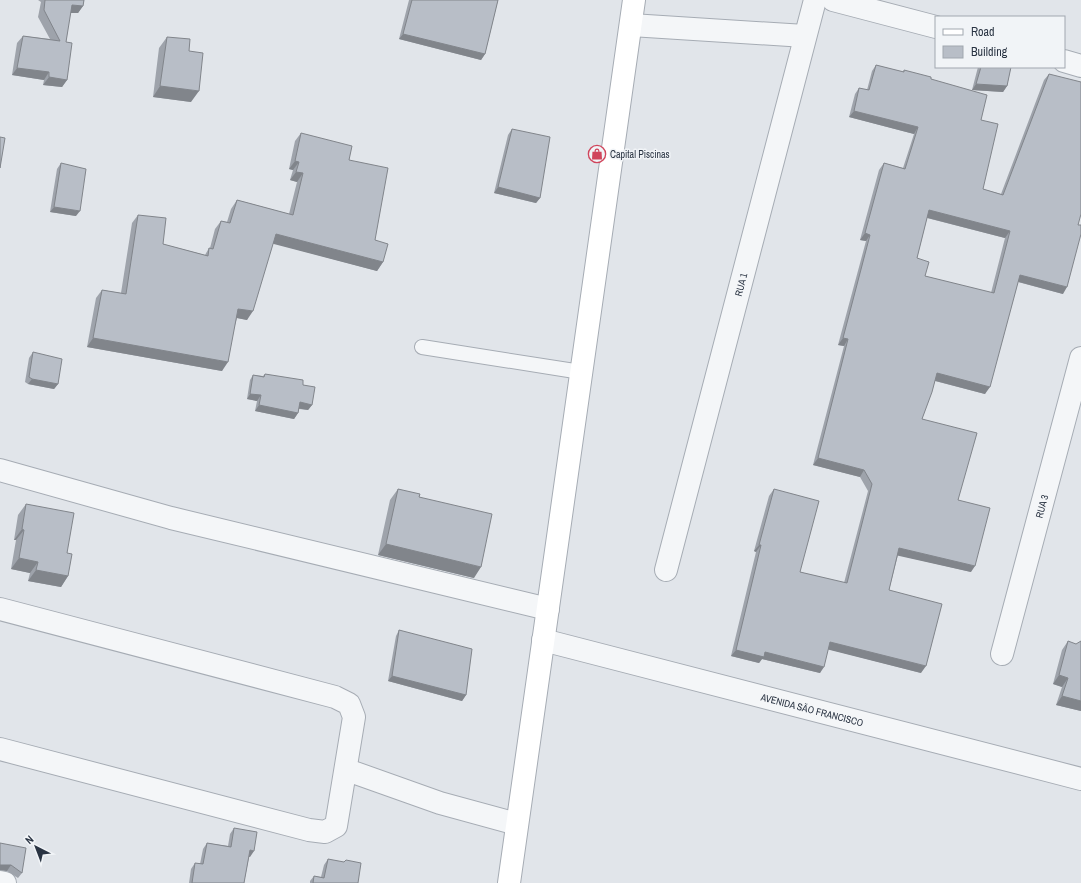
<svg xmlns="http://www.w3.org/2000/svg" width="1081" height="883" font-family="'Archivo Narrow',sans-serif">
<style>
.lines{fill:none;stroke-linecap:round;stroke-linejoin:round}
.service-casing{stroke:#a6acb4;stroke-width:16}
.minor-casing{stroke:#a6acb4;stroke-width:24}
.tertiary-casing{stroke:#a6acb4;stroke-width:24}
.secondary-casing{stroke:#a6acb4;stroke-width:24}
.service{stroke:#f4f6f8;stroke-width:14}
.minor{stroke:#f4f6f8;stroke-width:22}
.tertiary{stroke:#f4f6f8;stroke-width:22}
.secondary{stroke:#fff;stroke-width:22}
.wall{fill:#9ea3ab;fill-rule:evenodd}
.shaded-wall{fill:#81858b}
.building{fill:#b8bec7;stroke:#81858b;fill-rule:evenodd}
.labels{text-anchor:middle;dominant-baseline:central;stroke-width:3;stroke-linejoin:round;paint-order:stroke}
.poi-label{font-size:10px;fill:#293342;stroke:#f1f4f7;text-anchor:start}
.street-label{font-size:10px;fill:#293342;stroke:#f1f4f7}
</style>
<rect width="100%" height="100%" fill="#e1e5ea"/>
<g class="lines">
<defs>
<path id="service" d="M422,347L581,372"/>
<g id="minor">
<path d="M833,0L936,27"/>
<path d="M631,25L805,36"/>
<path d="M1064,61L1081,66"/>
<path d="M0,470L171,518L548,609"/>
<path id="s1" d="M666,570L815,0"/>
<path d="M0,609L335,697L349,704L354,717L336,826L325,832L309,830L0,749"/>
<path id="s2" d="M1002,654L1081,358"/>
<path d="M347,770L440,803L517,824"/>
<path d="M0,882L5,883"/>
</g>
<g id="tertiary">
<path id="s3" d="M543,640L1081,779"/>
</g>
<path id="secondary" d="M509,883L634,0"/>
</defs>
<use href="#service" class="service-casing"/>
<use href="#minor" class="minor-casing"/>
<use href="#tertiary" class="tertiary-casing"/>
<use href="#secondary" class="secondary-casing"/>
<use href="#service" class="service"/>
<use href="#minor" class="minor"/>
<use href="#tertiary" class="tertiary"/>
<use href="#secondary" class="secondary"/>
</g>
<path class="wall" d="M38,0H84L83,6L78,13H70L66,42L67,80L62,87L43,85L44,80L12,75L17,43L23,36L50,39L38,17L41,2Z
M409,0H498L485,54L481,60L399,39Z
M167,37L191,102L153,97L159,48Z
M876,65L903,72L904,70L931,79L981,120L983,189L1001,194L1044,80L1049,74L1063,294L1018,282L985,394L935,381L922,419L958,500L971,572L898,555L889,590L921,673L828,649L820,673L762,659L759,663L731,656L756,552L754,551L769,496L774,489L800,572L844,583L868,491L860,477L813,465L844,346L838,345L866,241L860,240L879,170L884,163L903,168L914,134L849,117L855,94L859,88L867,90L872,71ZM927,218L1005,238L991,293L925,276L917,258Z
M978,67H1011L1007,86L1003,92L972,90Z
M512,129L540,198L536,203L494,193L508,135Z
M301,133L349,160L375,240L383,262L377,271L273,243L247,320L237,318L222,371L87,347L96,298L102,290L121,293L132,223L138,215L163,244L205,255L209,248H210L215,229L221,221L227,222L231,209L237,200L289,214L297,182L290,180L293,170L289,169L295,141Z
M61,163L76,216L50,212L57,169Z
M33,352L58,384L54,389L28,384L25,382L29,358Z
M265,374L303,385L312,405L308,410L299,409L298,413L294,419L255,411L257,401L247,399L250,380L253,375L263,376Z
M398,489L419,497L474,578L378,555L390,500Z
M26,504L67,553L68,576L61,587L28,581L30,573L11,569L16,540H14L18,515Z
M399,630L466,695L462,701L388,681L396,636Z
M1068,641L1081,711L1056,705L1062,687L1053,684L1062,650Z
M234,828L250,857H249L244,883H189L191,869L195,863L200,864L203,849L207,843L228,846L230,834Z
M0,843L22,873L18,878L7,871L0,870Z
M328,859L358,883H310V881L314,876L321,877L324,865Z"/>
<path class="shaded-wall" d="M72,5L83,6L78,13H66Z
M403,34L485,54L481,60L399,39Z
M17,68L49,72L44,80L12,75Z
M49,77L67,80L62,87L43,85Z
M976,84L1007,86L1003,92L972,90Z
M160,86L199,91L191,102L153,97Z
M854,111L918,127L914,134L849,117Z
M295,161L299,162L293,170L289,169Z
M296,172L303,173L297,182L290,180Z
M498,187L540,198L536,203L494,193Z
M54,207L80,211L76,216L50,212Z
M929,210L1010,231L1005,238L924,217Z
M865,233L870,235L866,241L860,240Z
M276,234L383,262L377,271L270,243Z
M1020,275L1067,287L1063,294L1015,281Z
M238,309L253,311L247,320L232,317Z
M93,338L228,362L222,371L87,347Z
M843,338L848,339L844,346L838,345Z
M937,373L990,387L985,394L932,380Z
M32,379L58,384L54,389L28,384Z
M250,394L261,395L257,401L247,399Z
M300,402L312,405L308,410L296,408Z
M259,405L298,413L294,419L255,411Z
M818,458L864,470L860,477L813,465Z
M22,529L24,530L16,540H14Z
M386,544L481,567L474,578L378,555Z
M759,545H761L756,552L754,551Z
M899,548L975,566L971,572L895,555Z
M19,558L38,562L30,573L11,569Z
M36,570L68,576L61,587L28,581Z
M830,642L926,666L921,673L826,649Z
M736,650L765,652L824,667L820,673L762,659L759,663L731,656Z
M1059,675L1068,678L1062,687L1053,684Z
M392,676L466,695L462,701L388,681Z
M1062,696L1081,701V711L1056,705Z
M250,850L254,851L250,857L246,856Z
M0,865H11L7,871L0,870Z"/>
<path class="building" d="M45,0H84L83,6L72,5L66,42L72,43L67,80L49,77V72L17,68L23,36L60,41L44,10Z
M412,0H498L485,54L403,34Z
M167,37L190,39L189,51L203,53L199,91L160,86Z
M876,65L904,72V70L931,77V79L987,95L981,120L998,124L983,189L1003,195L1049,74L1081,82V214L1078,225H1081V234L1067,287L1020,275L990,387L937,373L932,392L922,419L977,433L958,500L990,508L975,566L899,548L889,590L942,604L926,666L830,642L824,667L765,652L764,657L736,650L761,545H759L774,489L819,501L800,572L847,583L872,484L864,470L818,458L848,339L843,338L870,235L865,233L884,163L905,169L918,127L854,111L859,88L869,90ZM929,210L1010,231L994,293L925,276L929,262L917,258Z
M981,67H1011L1007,86L976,84Z
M512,129L550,137L540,198L498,187Z
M301,133L352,146L349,160L388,168L375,240L388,244L383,262L276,234L253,311L238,309L228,362L93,338L102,290L126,294L138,215L166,218L163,244L208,256L209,248L213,249L221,221L230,223L237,200L293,215L303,173L296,172L299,162L295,161Z
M0,137L5,138L0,168Z
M61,163L86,169L80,211L54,207Z
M33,352L62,359L58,384L32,379L29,377Z
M265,374L303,380V385L315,387L312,405L300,402L298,413L259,405L261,395L250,394L253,375L264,377Z
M398,489L420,494L419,497L492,514L481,567L386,544Z
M26,504L74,513L67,553L72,554L68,576L36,570L38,562L19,558L24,530L22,529Z
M399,630L472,649L466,695L392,676Z
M1068,641L1076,644L1081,641V701L1062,696L1068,678L1059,675Z
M234,828L257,832L254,851L250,850L244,883H192L195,863L203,864L207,843L231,847Z
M0,843L26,848L22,873L11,865H0Z
M328,859L344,862L346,860L361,863L358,883H313L314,876L324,878Z"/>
<defs>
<symbol id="shop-ring" viewBox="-11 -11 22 22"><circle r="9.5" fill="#f1f4f7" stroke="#d0455c" stroke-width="1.5"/><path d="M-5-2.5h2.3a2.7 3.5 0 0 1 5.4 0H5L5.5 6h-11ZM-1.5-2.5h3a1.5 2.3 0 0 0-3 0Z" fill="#d0455c"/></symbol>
</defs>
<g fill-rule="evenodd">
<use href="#shop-ring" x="587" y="144" width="20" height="20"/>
</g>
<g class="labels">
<g class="poi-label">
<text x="610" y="154">Capital Piscinas</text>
</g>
<g class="street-label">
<text stroke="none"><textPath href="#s1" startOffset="295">RUA 1</textPath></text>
<text stroke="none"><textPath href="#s2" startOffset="153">RUA 3</textPath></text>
<text stroke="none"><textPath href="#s3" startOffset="278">AVENIDA SÃO FRANCISCO</textPath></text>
</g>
</g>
<rect x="935" y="16" width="130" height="52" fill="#f1f4f7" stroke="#a1a7af"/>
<rect x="943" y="29" width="20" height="6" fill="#ffffff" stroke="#a1a7af"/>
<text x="971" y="36" font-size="12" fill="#293342">Road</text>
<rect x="943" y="46" width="20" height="12" fill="#b8bec7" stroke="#a1a7af"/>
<text x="971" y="56" font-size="12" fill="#293342">Building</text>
<g transform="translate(36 847) rotate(318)" stroke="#f1f4f7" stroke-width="3" paint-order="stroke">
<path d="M0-3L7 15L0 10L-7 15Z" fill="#293342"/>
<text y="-6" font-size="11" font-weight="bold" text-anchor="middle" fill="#293342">N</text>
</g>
</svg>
